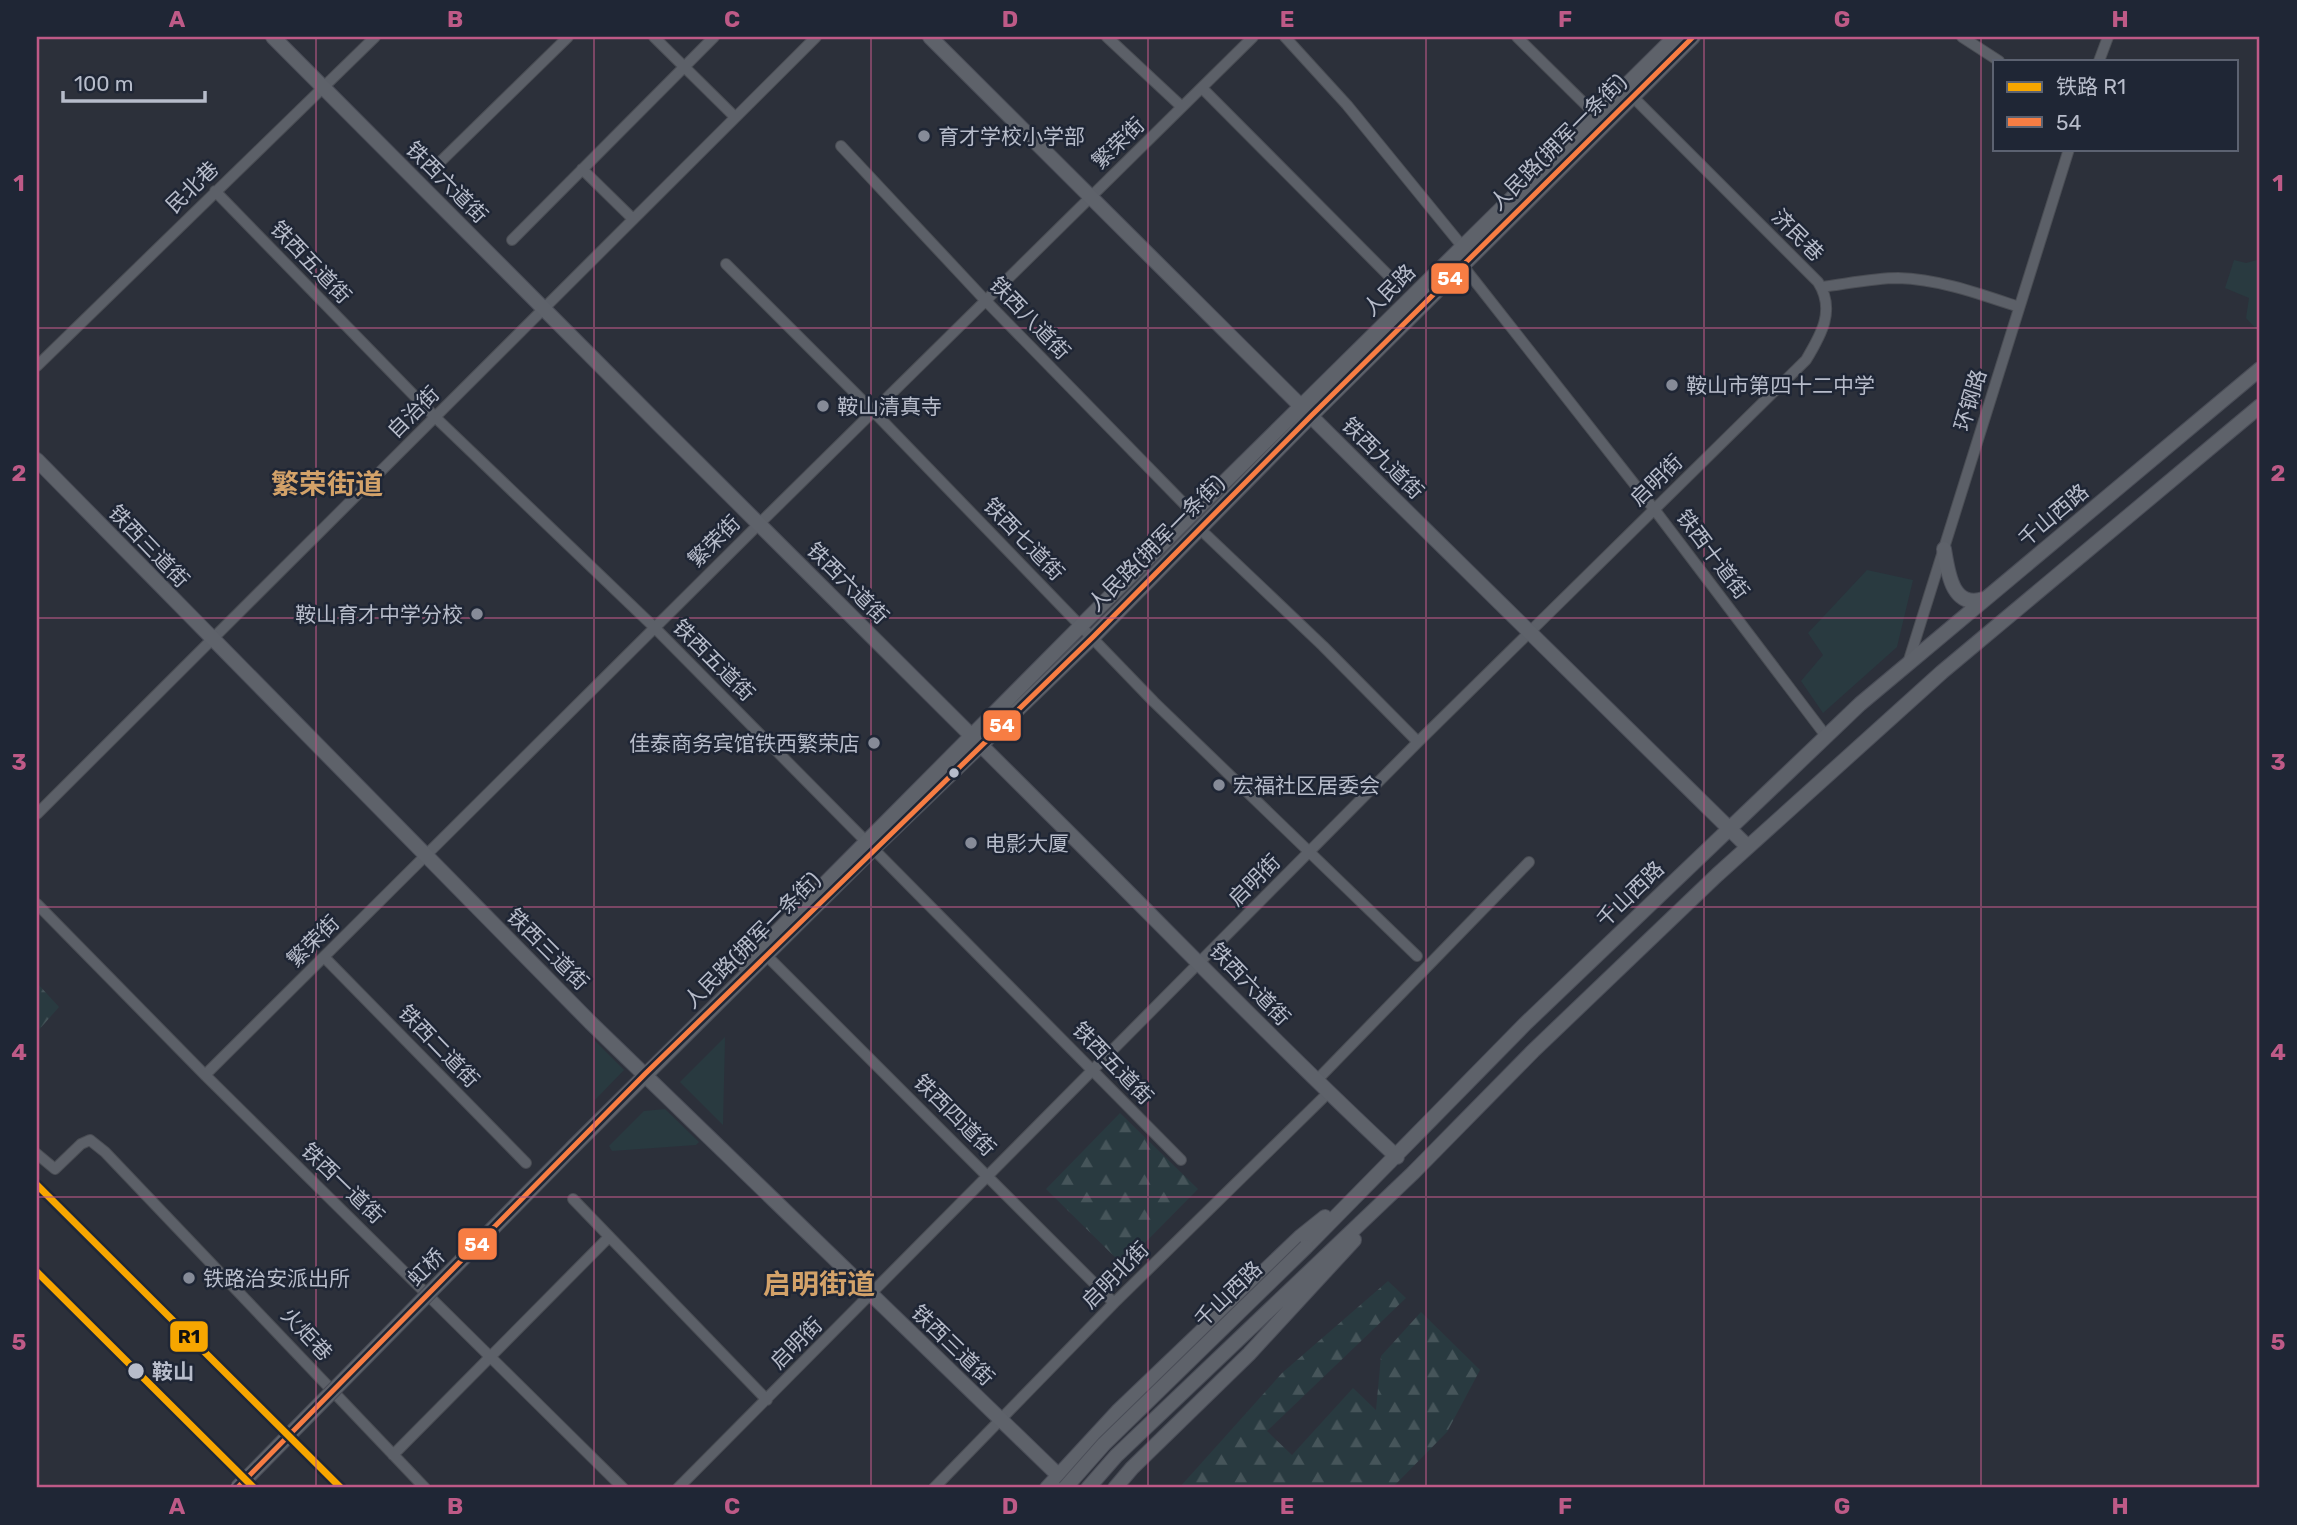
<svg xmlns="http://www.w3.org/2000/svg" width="2297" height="1525" font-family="Rubik,'Noto Sans SC',sans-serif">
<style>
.green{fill:#293a40}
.forest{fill:url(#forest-firs)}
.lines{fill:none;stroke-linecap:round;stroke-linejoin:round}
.minor-casing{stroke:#4a4d54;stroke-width:12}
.major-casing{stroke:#4a4d57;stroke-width:16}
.minor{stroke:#5c6068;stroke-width:10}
.major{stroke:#5e626a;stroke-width:14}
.major-bridge-casing{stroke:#4a4d57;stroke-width:16;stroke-linecap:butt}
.major-bridge{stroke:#5e626a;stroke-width:14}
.bus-1-casing{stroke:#1f2635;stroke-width:10}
.bus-1{stroke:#f77d43;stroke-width:5}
.rail-1-casing{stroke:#1f2635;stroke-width:12}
.rail-1{stroke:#f7a600;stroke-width:7}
.grid{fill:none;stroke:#be5a87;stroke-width:2;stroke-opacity:0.55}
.poi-dot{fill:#868b98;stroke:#1f2635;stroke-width:2.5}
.bus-dot{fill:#b7bcca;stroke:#1f2635;stroke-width:2.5}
.labels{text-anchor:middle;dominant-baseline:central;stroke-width:5;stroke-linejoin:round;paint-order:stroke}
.poi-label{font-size:21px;fill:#b7bcca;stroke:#1f2635;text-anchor:start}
.street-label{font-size:21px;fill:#b7bcca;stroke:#1f2635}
.stop-label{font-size:21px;font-weight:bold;fill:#b7bcca;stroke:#1f2635;text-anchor:start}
.district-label{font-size:28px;font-weight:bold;fill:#d3a269;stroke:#1f2635}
.line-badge{stroke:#1f2635;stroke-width:2.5}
.badge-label{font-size:19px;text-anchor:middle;font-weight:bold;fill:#fff}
.pale-badge-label{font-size:19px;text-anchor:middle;font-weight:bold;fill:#111}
.neatline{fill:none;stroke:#be5a87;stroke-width:2.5}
.grid-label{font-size:23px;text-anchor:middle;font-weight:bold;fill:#be5a87}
</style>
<defs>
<pattern id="forest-firs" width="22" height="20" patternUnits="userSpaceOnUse" patternTransform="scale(1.75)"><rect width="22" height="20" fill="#293a40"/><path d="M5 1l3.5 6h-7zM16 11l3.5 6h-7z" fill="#46555a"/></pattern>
</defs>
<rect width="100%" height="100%" fill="#2c303a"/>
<path class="green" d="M2260,259V333L2246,318L2249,298L2225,288L2234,260L2246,263Z
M1867,570L1913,580L1897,647L1823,713L1801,681L1823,655L1808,633Z
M725,1037V1038L723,1125L680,1082Z
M595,1041L624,1070L595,1100Z
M665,1109L699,1142L696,1145L612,1151L609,1146L644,1111Z"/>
<path class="forest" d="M37,983L59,1007L37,1032Z
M1120,1113L1198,1189L1123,1265L1046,1189Z
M1388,1281L1406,1298L1267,1431L1292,1455L1353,1388L1376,1410L1381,1356L1421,1312L1480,1370L1447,1432L1392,1488H1179L1282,1373Z"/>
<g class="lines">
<defs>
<path id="minor" d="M654,37L735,117
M1107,37L1182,107
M1285,37L1347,105L1462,246
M1517,37L1596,115
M1962,37L1999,61
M2099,61L2108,37
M1202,88L1388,275
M841,146L985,300L1193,513
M436,166L568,37
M582,169L633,219
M215,191L435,417L655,628L1181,1160
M512,240L714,37
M726,264L873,411L1154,702L1417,956
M1463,266L1654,509L1826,736
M1822,287C1846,284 1873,278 1898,278C1939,279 1980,294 2019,307
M37,366L375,37
M1200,529L1323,646L1418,742
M1908,663L2069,149
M37,814L816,37
M37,904L205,1075L623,1488
M767,956L1114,1303
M324,957L526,1163
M205,1075L759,524L1253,37
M1316,1081L1529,862
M37,1154L55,1169L81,1144L90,1140L105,1152L425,1488
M573,1199L767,1400
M393,1455L609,1237
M678,1488L1418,742L1806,360C1821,335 1836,310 1818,282L1633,97
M934,1488L1114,1303L1328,1093"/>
<path id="major" d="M273,37C532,297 790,557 1051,815C1166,929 1278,1046 1397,1157
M930,37L1379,484L1748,847
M37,460L591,1023L1058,1475L1068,1488
M1944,549C1948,573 1952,609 1984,599
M744,965L1193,513L1675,37
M573,1147L873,849L1093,637L1311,416L1693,37
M1306,1247L1525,1024L1860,704L2260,369
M1047,1488L1119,1410L1300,1237L1325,1217
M1088,1488L1116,1456L1413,1173L1533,1051L1717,875L1942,672L2260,406
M1115,1488L1132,1468L1249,1354L1354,1240"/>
</defs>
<use href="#minor" class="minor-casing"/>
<use href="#major" class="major-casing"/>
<use href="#minor" class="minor"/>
<use href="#major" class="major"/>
<defs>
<path id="major-bridge" d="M237,1488L573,1147
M1065,1488L1104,1444L1306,1247"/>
</defs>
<use href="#major-bridge" class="major-bridge-casing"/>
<use href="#major-bridge" class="major-bridge"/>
<defs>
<path id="bus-1" d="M237,1488L645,1074L1093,637L1311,416L1693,37"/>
</defs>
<use href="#bus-1" class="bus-1-casing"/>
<use href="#bus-1" class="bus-1"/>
<defs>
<path id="rail-1" d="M37,1185L341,1488
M37,1272L254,1488"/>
</defs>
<use href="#rail-1" class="rail-1-casing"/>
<use href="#rail-1" class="rail-1"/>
</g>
<path class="grid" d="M316,37V1488M594,37V1488M871,37V1488M1148,37V1488M1426,37V1488M1704,37V1488M1981,37V1488M37,328H2260M37,618H2260M37,907H2260M37,1197H2260"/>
<g class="poi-dot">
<circle cx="924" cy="136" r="7"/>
<circle cx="1672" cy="385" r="7"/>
<circle cx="823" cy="406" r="7"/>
<circle cx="477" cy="614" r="7"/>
<circle cx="874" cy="743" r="7"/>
<circle cx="1219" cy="785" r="7"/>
<circle cx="971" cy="843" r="7"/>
<circle cx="189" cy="1278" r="7"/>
</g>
<g class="bus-dot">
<circle cx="954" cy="773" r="6"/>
<circle cx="136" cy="1371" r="9"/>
</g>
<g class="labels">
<g class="poi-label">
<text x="938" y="136">育才学校小学部</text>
<text x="1686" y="385">鞍山市第四十二中学</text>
<text x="837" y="406">鞍山清真寺</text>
<text x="463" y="614" text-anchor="end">鞍山育才中学分校</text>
<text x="860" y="743" text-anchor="end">佳泰商务宾馆铁西繁荣店</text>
<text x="1233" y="785">宏福社区居委会</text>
<text x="985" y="843">电影大厦</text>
<text x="203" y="1278">铁路治安派出所</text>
</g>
<g class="street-label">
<text transform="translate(1558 142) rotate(-45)">人民路(拥军一条街)</text>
<text transform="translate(1118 143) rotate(-44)">繁荣街</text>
<text transform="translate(447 182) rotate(45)">铁西六道街</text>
<text transform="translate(192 187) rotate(-44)">民北巷</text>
<text transform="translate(1798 235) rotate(45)">济民巷</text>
<text transform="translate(311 262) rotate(46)">铁西五道街</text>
<text transform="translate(1389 290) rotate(-45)">人民路</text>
<text transform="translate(1030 318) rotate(46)">铁西八道街</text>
<text transform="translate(1970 400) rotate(-73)">环钢路</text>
<text transform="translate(413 412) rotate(-45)">自治街</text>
<text transform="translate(1383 458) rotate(45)">铁西九道街</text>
<text transform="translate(1656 480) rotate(-44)">启明街</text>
<text transform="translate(2053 515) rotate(-40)">千山西路</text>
<text transform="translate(1024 539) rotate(46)">铁西七道街</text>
<text transform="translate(714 541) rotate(-45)">繁荣街</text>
<text transform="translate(1156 543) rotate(-45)">人民路(拥军一条街)</text>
<text transform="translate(149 546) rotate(46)">铁西三道街</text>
<text transform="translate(1713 554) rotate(53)">铁西十道街</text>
<text transform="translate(848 583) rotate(45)">铁西六道街</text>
<text transform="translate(714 660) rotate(45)">铁西五道街</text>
<text transform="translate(1254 880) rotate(-45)">启明街</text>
<text transform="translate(1630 894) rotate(-44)">千山西路</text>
<text transform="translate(752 940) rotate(-45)">人民路(拥军一条街)</text>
<text transform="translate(313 941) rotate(-45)">繁荣街</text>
<text transform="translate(548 949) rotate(45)">铁西三道街</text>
<text transform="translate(1250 984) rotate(46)">铁西六道街</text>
<text transform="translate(439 1046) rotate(46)">铁西二道街</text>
<text transform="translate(1113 1063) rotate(46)">铁西五道街</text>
<text transform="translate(955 1115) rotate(45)">铁西四道街</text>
<text transform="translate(343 1183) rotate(44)">铁西一道街</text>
<text transform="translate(426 1267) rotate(-45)">虹桥</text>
<text transform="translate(1115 1275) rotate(-45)">启明北街</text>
<text transform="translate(1228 1294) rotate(-44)">千山西路</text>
<text transform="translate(307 1334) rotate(47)">火炬巷</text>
<text transform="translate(796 1343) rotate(-45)">启明街</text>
<text transform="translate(953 1345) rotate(44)">铁西三道街</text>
</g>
<g class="stop-label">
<text x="152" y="1371">鞍山</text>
</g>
<g class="district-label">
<text x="327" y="484">繁荣街道</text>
<text x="819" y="1284">启明街道</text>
</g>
</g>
<g class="line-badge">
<rect x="1430" y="262" width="40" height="33" rx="7" fill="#f77d43"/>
<rect x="982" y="709" width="40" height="33" rx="7" fill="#f77d43"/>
<rect x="457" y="1227" width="41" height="34" rx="7" fill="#f77d43"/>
<rect x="169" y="1320" width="40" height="33" rx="7" fill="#f7a600"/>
</g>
<g class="badge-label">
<text x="1450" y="285">54</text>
<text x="1002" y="732">54</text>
<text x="477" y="1251">54</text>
</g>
<g class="pale-badge-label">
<text x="189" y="1343">R1</text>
</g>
<rect width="2297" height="1525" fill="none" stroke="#1f2635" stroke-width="77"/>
<rect x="1993" y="60" width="245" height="91" fill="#1f2635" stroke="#5c6271" stroke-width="2"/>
<rect x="2007" y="82" width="35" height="10" fill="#f7a600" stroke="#5c6271" stroke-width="2"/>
<text x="2056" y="94" font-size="21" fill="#b7bcca">铁路 R1</text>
<rect x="2007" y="117" width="35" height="10" fill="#f77d43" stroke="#5c6271" stroke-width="2"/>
<text x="2056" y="130" font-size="21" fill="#b7bcca">54</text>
<path d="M63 91v10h142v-10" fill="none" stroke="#b7bcca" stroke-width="3.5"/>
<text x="74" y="91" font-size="21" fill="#b7bcca" stroke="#1f2635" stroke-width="5" paint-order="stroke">100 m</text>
<rect x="38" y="38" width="2220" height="1448" class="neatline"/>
<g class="grid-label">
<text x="177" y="27">A</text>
<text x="455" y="27">B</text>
<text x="732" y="27">C</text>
<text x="1010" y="27">D</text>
<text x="1287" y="27">E</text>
<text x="1565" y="27">F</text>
<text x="1842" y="27">G</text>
<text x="2120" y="27">H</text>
<text x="19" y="191">1</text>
<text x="2278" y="191">1</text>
<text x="19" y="481">2</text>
<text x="2278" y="481">2</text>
<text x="19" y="770">3</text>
<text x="2278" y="770">3</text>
<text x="19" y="1060">4</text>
<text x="2278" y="1060">4</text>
<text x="19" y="1350">5</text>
<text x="2278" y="1350">5</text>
<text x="177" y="1514">A</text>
<text x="455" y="1514">B</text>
<text x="732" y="1514">C</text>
<text x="1010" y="1514">D</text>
<text x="1287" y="1514">E</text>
<text x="1565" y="1514">F</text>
<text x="1842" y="1514">G</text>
<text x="2120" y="1514">H</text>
</g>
</svg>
